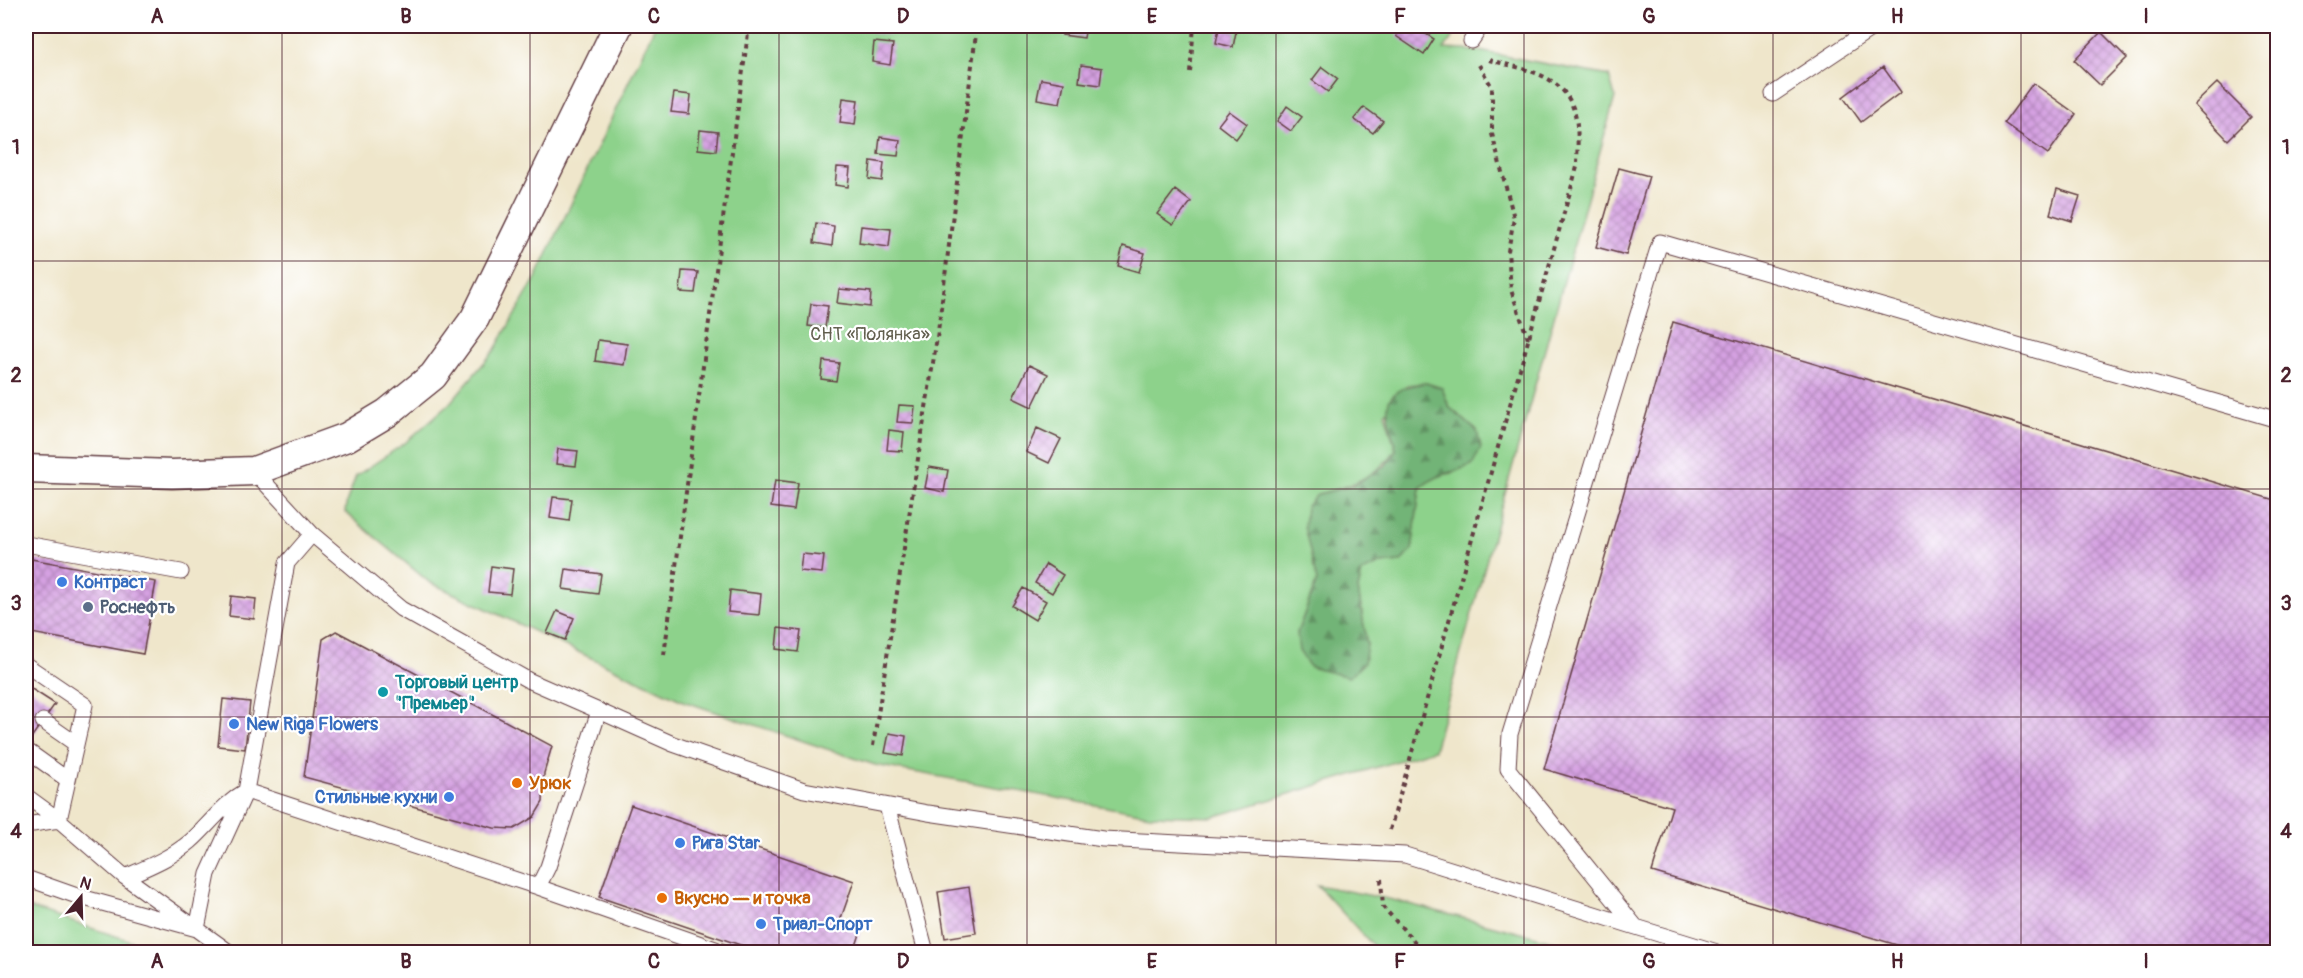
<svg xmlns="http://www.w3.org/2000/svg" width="2303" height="978" font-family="Pangolin,sans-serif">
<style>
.green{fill:#8dd28b;stroke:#6c785b;stroke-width:1.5;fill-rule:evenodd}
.forest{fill:url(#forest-firs);stroke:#5e6a51;stroke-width:1.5}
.building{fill:url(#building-cross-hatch)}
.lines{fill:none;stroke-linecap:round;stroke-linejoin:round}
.lane-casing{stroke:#633d43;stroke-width:17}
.street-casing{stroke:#633d43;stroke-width:31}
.path{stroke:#633d43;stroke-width:4;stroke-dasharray:4.5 4.5;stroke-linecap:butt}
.lane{stroke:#fff;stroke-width:15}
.street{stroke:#fff;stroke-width:28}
.grid{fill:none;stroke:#4a1f2b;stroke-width:1.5;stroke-opacity:0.55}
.shop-dot{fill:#3f7fe0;stroke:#fff;stroke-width:2}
.service-dot{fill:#5c6f8a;stroke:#fff;stroke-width:2}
.culture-dot{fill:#0f9aa8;stroke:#fff;stroke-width:2}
.food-dot{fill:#e8710a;stroke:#fff;stroke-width:2}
.labels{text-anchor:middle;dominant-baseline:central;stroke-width:4.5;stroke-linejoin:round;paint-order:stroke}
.park-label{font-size:18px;fill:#615e4d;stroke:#fff}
.shop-label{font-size:18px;font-weight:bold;fill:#366cbe;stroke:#fff;text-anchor:start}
.service-label{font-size:18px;font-weight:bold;fill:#4e5e75;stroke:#fff;text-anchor:start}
.culture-label{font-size:18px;font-weight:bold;fill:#0d838f;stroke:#fff;text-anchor:start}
.food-label{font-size:18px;font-weight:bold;fill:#c56008;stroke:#fff;text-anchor:start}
.neatline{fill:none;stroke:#4a1f2b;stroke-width:2}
.grid-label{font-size:20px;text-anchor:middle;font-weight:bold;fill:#4a1f2b}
</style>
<defs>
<pattern id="forest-firs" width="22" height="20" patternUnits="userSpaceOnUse" patternTransform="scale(1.5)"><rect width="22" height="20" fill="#72b477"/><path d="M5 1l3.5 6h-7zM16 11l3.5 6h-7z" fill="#609262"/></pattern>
<pattern id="building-cross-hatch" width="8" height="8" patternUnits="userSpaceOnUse" patternTransform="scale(1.5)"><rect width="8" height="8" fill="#d5a1e2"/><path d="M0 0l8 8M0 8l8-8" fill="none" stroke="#af83b7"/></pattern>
</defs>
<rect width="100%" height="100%" fill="#fff"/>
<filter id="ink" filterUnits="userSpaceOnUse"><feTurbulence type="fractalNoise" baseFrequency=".0167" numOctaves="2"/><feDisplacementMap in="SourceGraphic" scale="12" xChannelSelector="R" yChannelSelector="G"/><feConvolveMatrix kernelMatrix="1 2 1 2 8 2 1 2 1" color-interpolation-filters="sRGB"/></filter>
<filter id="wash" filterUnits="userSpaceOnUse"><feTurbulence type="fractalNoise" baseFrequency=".008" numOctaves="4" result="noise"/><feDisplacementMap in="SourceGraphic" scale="24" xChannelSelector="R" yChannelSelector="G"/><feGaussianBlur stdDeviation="1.35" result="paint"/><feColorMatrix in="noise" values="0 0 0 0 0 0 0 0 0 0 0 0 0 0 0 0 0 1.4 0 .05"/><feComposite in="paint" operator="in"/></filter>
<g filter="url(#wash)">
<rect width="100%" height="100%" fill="#efe6cb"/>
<path class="green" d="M655,26H1460L1444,49L1479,51L1609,76L1615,97L1434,750L1213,817L1150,815L875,765L683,701L429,582L345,512L347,500L356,476L405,443L449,404L494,351L537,276ZM1426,383L1442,388L1449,407L1477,431L1453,473L1434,476L1420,488L1412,550L1400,562L1380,564L1362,572L1358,589L1367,645L1297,633L1317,581L1318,494C1349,487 1377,477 1396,450L1385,413L1407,385Z
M1317,885L1393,900L1595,952H1379Z
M26,907L150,947L144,952H26Z"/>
<path class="forest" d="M1426,383L1442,388L1449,407L1477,431L1481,448L1472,465C1453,473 1436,474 1420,488L1412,550L1400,562L1380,564L1362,572L1358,589L1367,645L1364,663L1349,677L1310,667L1299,651L1297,633L1317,581L1304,526L1306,507L1318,494L1352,486L1385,466L1396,450C1387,412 1374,389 1426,383Z"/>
<g id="blocks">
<path class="building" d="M872,26H891L890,35L871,33Z
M1063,26H1086L1084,38L1062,35Z
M1403,26H1414L1434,39L1424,55L1396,36Z
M1219,28L1236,32L1233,47L1216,43Z
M2101,32L2127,58L2100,85L2074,60Z
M874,42L893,44L890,65L872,62Z
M1081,65L1102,68L1100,85L1079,82Z
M1322,67L1338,79L1328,92L1312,80Z
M1883,67L1901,92L1861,122L1843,97Z
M1041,79L1064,83L1060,103L1037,99Z
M2033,83L2076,114L2048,154L2004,123Z
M2217,83L2251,117L2228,140L2194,105Z
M674,93L691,95L689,114L671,112Z
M843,98L858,100L855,125L840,123Z
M1287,106L1302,117L1291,131L1277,121Z
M1364,107L1383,121L1373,133L1354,119Z
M1229,111L1247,124L1236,139L1218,125Z
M700,130L718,132L716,151L698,149Z
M880,137L900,140L898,156L878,154Z
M871,161L884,163L882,181L869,179Z
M837,167L850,168L848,187L835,185Z
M1619,168L1649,176L1626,255L1596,247Z
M2057,189L2080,196L2072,221L2050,214Z
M1175,190L1191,202L1173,225L1157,214Z
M816,223L834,226L832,246L814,243Z
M861,226L891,229L889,247L859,243Z
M1123,246L1145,253L1139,272L1118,266Z
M682,271L698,272L695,293L680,292Z
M839,289L871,292L870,307L837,303Z
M811,304L828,306L825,328L808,326Z
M1673,322L2278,501V952H1904V947L1652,872L1672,807L1544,769Z
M598,340L627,344L624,365L595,361Z
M823,361L839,363L836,381L821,379Z
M1029,365L1048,374L1032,407L1013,398Z
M899,405L915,406L913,423L897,422Z
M1037,428L1061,439L1049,463L1026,452Z
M889,430L904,432L902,451L887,450Z
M558,449L578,451L576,466L556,464Z
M929,467L948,470L944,492L925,488Z
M775,480L798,483L794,510L771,507Z
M553,497L572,499L569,521L550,518Z
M802,554L824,556L822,573L800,571Z
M26,558L156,582L143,654L26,632Z
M1046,564L1063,575L1052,593L1035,583Z
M491,566L513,569L510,594L488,592Z
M566,569L601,574L598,594L563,589Z
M1023,588L1046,601L1035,620L1012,606Z
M730,590L761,594L759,615L728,612Z
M231,596L256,599L254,619L229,616Z
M557,611L574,618L565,640L547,633Z
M778,628L801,631L798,652L776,649Z
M336,631L552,746L544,773L543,802L534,817L514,829L494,828L304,777L323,639Z
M27,686L55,704L26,745V688Z
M223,699L250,702L245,749L218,746Z
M889,733L906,736L903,756L885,753Z
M631,805L854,881L840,921L862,928L854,952H761L599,897Z
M969,887L976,933L945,938L938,892Z"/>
</g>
</g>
<g filter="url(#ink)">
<use href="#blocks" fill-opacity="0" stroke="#633d43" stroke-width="1.5"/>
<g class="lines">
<defs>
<path id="lane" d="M1471,41L1481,26
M1773,94L1875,26
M254,471L312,534L401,609L528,680L599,711L673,744L804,790L928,813L1103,839L1405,855L1636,927
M26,544L181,572
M26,665L85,705L59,820
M43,721L76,744
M26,750L68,780
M26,796L59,820L125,877L229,952
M887,806L926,952
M26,825L59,820
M125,877C148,867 171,858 191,841C210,824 223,804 246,791L538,887L548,867L599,711
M26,878L77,896L197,929L208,874L246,791L287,563L312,534
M538,887L724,952
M1717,952L1636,927L1508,769L1510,734L1660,242L2278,420"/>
<path id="street" d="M26,469L172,474L254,471L347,437L387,413L433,376L475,318L618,26"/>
</defs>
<use href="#lane" class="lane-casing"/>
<use href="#street" class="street-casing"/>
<path class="path" d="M1479,65L1492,87V134L1514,218L1508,251L1511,290L1528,339
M1190,72L1194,26
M664,655L749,26
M873,746L938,331L977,26
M1390,830L1577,167C1577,152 1579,134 1576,119C1568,74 1526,70 1489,60
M1381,879L1383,907L1424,952"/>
<use href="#lane" class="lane"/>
<use href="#street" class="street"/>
</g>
</g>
<path class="grid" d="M282,26V952M530,26V952M779,26V952M1027,26V952M1276,26V952M1524,26V952M1773,26V952M2021,26V952M26,261H2278M26,489H2278M26,717H2278"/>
<g class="shop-dot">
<circle cx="62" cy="582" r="6"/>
<circle cx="234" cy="724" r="6"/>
<circle cx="449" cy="797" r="6"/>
<circle cx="680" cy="843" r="6"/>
<circle cx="761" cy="924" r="6"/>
</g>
<circle class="service-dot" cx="88" cy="607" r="6"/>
<circle class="culture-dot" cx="383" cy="692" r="6"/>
<g class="food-dot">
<circle cx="517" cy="783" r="6"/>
<circle cx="662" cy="898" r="6"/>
</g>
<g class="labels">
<g class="park-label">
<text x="870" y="334">СНТ «Полянка»</text>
</g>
<g class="shop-label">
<text x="74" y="582">Контраст</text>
<text x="246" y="724">New Riga Flowers</text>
<text x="437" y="797" text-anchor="end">Стильные кухни</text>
<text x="692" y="843">Рига Star</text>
<text x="773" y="924">Триал-Спорт</text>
</g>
<g class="service-label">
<text x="100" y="607">Роснефть</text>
</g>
<g class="culture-label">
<text x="395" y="682">Торговый центр<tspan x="395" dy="21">"Премьер"</tspan></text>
</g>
<g class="food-label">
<text x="529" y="783">Урюк</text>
<text x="674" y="898">Вкусно — и точка</text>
</g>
</g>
<rect width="2303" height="978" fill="none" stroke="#fff" stroke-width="66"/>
<g transform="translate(81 897) rotate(19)" stroke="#ffffff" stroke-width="4.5" paint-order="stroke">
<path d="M0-4.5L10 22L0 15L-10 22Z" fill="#4a1f2b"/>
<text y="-9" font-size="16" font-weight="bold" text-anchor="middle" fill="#4a1f2b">N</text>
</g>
<rect x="33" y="33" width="2237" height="912" class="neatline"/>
<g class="grid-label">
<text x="157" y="23">A</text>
<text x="406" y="23">B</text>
<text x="654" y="23">C</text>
<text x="903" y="23">D</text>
<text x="1152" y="23">E</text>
<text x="1400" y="23">F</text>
<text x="1649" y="23">G</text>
<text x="1897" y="23">H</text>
<text x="2146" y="23">I</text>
<text x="16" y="154">1</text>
<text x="2286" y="154">1</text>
<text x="16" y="382">2</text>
<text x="2286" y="382">2</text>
<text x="16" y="610">3</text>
<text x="2286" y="610">3</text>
<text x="16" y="838">4</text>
<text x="2286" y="838">4</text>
<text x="157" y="968">A</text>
<text x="406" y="968">B</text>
<text x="654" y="968">C</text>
<text x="903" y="968">D</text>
<text x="1152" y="968">E</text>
<text x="1400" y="968">F</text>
<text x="1649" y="968">G</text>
<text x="1897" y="968">H</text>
<text x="2146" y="968">I</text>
</g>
</svg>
